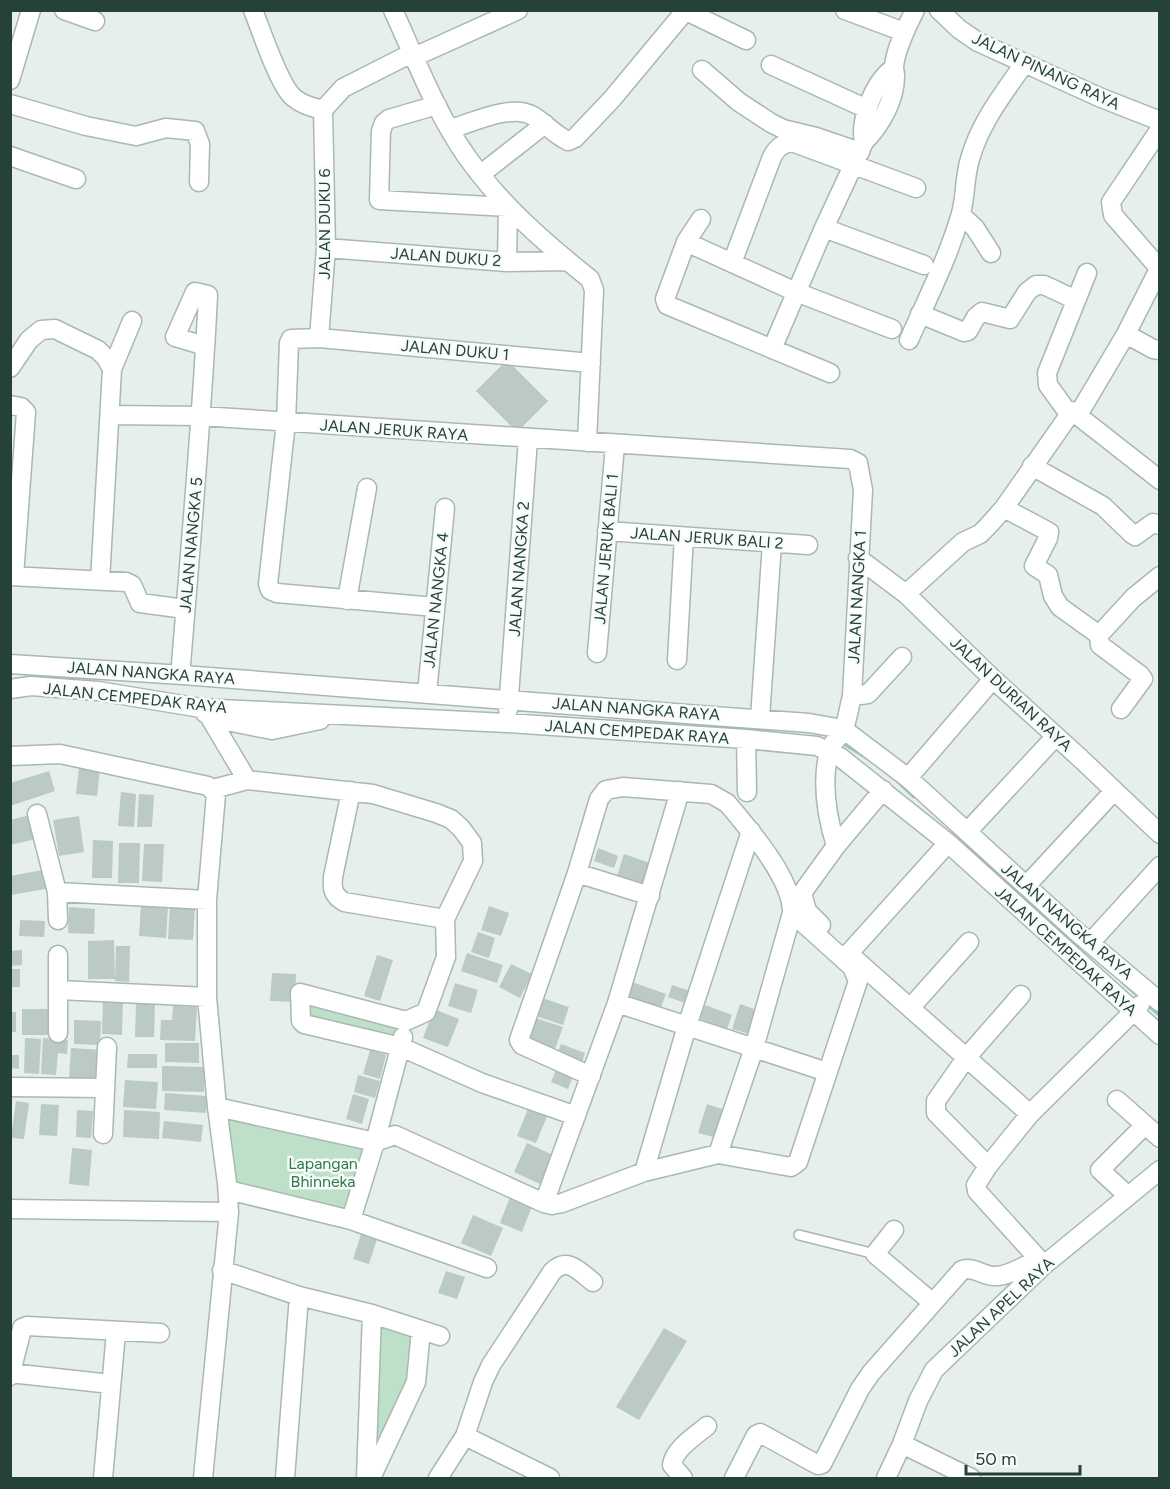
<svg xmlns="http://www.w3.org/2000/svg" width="1170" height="1489" font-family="Figtree,sans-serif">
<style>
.green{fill:#bfe0c8}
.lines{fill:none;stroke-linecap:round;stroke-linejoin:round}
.stream{stroke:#8ec9d4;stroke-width:4.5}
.building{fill:#bbcac4}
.service-casing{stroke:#a8b8b2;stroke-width:12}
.minor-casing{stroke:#a8b8b2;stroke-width:21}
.service{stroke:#fff;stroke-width:9}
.minor{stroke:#fff;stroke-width:18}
.labels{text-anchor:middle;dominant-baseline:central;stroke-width:5;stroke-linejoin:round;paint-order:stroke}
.street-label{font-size:16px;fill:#24423a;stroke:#f7fbf9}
.park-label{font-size:16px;fill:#2d7a4b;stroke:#f7fbf9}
</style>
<rect width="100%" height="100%" fill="#e6efeb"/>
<path class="green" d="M300,993L406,1021L402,1048L301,1021Z
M225,1118L366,1148L348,1212L234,1186Z
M377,1321L416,1335L412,1379L369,1475Z"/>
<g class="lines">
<path class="stream" d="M847,745L868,758
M898,781L914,796
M1122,981L1160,1015"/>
</g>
<path class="building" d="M507,360L548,401L517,432L476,391Z
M79,767L100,769L97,796L76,794Z
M49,771L55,791L10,806V783Z
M121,792L136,794L134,827L118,826Z
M139,794L154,795L152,827H137Z
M34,814L40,838L10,845V820Z
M79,816L84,852L59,856L53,820Z
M93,840L113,841L112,878H92Z
M119,843H140L139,883H118Z
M144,844H164L162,882L142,881Z
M598,848L618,856L614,868L594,861Z
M624,854L653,864L644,889L616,879Z
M48,869L51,888L11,895L10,876Z
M141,904L168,906L166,938L139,936Z
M170,905L195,906L193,940L168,939Z
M489,906L509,913L501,936L481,930Z
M69,907L95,909L94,934L68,933Z
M20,920L45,921L44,937L19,936Z
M478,932L495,938L489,958L471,952Z
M114,940L115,979H88V941Z
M116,946H130L129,982L115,981Z
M22,950V965L10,966V951Z
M467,953L503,965L497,983L461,971Z
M377,955L393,960L380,1001L364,996Z
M511,964L532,974L520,998L499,987Z
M10,969H20V987H10Z
M272,973L296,974L295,1002L270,1001Z
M632,982L666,994L661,1007L627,996Z
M455,983L478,990L471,1013L448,1006Z
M672,985L690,991L685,1003L668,997Z
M542,998L569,1007L563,1025L536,1016Z
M103,999L123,1000L122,1035L102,1034Z
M136,1004H155L154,1037H135Z
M740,1004L757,1010L749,1034L732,1029Z
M705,1005L732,1015L727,1029L700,1019Z
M173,1006L197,1007L195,1041L160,1040L161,1020H172Z
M22,1009H50V1035H22Z
M434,1009L459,1019L448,1047L423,1038Z
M10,1012H16V1032H10Z
M535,1018L563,1027L554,1052L527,1043Z
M74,1020L101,1021L100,1045L74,1044Z
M25,1038L41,1039L39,1074L24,1073Z
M43,1038L68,1040L67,1054L58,1053L56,1075L41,1074Z
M165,1043H199V1063L165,1062Z
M561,1044L585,1053L581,1066L556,1057Z
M71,1048L104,1050L102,1081L69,1078Z
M370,1050L386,1055L380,1079L363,1074Z
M128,1054H157V1068H127Z
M10,1055H19V1069L10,1068Z
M558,1065L575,1072L568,1089L551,1082Z
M162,1066L205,1067L204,1092L162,1091Z
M358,1075L380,1081L375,1098L354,1092Z
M125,1080L158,1082L156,1109L123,1107Z
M165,1093L207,1096L206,1113L164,1110Z
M353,1094L369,1099L362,1124L346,1119Z
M16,1101L29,1103L24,1139L11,1138Z
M41,1104L59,1105L57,1136L39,1135Z
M707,1104L725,1110L717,1138L698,1133Z
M529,1106L548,1114L536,1143L517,1136Z
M77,1110L93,1111L91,1138L76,1137Z
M124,1110L160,1112L159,1139L123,1137Z
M164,1121L203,1125L201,1142L162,1138Z
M527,1143L553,1155L540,1184L514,1172Z
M72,1148L92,1150L89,1186L69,1184Z
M510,1197L532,1206L522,1232L500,1223Z
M473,1215L503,1228L491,1256L461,1243Z
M362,1231L378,1236L369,1264L353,1259Z
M446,1271L465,1277L457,1299L438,1293Z
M664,1328L687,1341L639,1420L616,1407Z"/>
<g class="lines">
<defs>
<path id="service" d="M799,1235L875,1254"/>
<path id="minor" d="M64,10L95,21
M253,10C261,30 279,85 293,97C302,105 312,107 323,110
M393,10C416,60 436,113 467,157C501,205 545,243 590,279L594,290L587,442
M684,10L746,40
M845,10L904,32
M939,10L959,29L978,42L1099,97L1160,121
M771,65L867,109
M702,70L739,102L771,123L783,129L816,137L860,152
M10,80L31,10
M10,104L86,126L136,136L166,128L195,131L200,144L199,182
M437,105L389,119L384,123L381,131L379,200L508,207L507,262
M450,129C472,123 512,103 533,116C546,124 555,135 568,141L575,138L612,99L686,10
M864,142C859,120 875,80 894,68
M10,156L76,179
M481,174L545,124
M961,215L975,228L991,253
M824,228L924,265
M686,242L701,219
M326,248L507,262L567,261
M732,263L772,157C777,148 781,144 792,142L916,188
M1160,267L1126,334L1153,349L1160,350
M1159,268L1113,215L1111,202L1160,129
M920,314L964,332L968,331L976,317L982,312L1010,319L1027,292L1036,285H1044L1076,300
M319,338L326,248L323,110L343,88L404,57H414L518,10
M909,340C927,299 947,260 960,217C966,199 964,178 970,159C980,123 1003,94 1024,64
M772,349L824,228L864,142C881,125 895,100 895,76C895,73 894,70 894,67C895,50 907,26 915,10
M10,368L29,340L41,330L55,329L98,350L106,358L112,369L100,581
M112,369L132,321
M830,373L667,305L665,299L686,242L796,292L892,329
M10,405L21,407L26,412L14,576
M1069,414L1048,385L1047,373L1087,273
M110,415L201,416L850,459L858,463L863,490L852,696C849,707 848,718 844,728C840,737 831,743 829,752C821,783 827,817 836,846
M1078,415L1126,334
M1032,466L1103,506L1132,534L1135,536L1153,523L1160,525
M1004,508L1049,532L1048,538L1034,566L1048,575L1053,596L1060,607L1099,635
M607,531L808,545
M858,558L906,594L993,679L1080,758L1160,834
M10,576L126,582L132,585L140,603L185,609
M906,594L963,542L980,534L988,526L1004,508L1072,411L1160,480
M347,600L367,488
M435,607L277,593L270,590L268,584L286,422L289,343L291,339L319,338L591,363
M597,653L615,445
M677,660L684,537
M10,664L183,675L713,716L809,723L843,729L908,778L1077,932L1160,1002
M183,675L181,665C191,541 202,418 208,295L195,292L175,337L205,346
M10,689L31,686L98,691L201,708L507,723L746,739L817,746L840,757L948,843L1160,1035
M427,693L445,508
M852,696L868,694L902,657
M1121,709L1143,679L1140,675L1100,645L1099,635L1133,598L1160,576
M508,710L528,439
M205,713L216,719L272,730L320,720
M209,716L247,780L373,794L436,813L451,819L461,828L472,843L473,861L445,919L446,957L426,1012L406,1021
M760,718L772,543
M746,739L747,792
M10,756L60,754L208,786L216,794L207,900V997L217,1107L227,1183L229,1212L203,1478
M908,778L993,679
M213,789L247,780
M351,791L333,877C332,890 333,895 344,902L445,919
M37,814L57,892L58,920
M967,832L1056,736
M577,873L650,896
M1026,886L1114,791
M57,892L207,900
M821,925L807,911L802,893L836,846L883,790
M1090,943L1160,866
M848,953L1030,1114
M849,953L948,843
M58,955V1033
M59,990L207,997
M617,1003L827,1072
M911,1007L969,942
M406,1021L300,993L301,1021L304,1024L401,1047L482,1083L576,1116
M591,1076L522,1045L519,1040L577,873L599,799L606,790L623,787L711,794L727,803C748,828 793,879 792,913L754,1048L718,1154
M10,1087L105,1088
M1117,1100L1160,1138
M217,1107L375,1142L395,1135L544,1203L552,1205L562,1203L644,1172L718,1154L791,1167L798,1162L858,981L852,967L792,913
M103,1134L107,1047
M988,1166L936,1113V1101L966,1058L1021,995
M644,1172L687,1026L751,831
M228,1190L351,1220L487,1268
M1127,1195L1100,1170L1145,1125
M544,1203L617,1003L680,791
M10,1209L229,1212
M351,1220L375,1142L403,1037
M894,1230L875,1254L933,1303
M1044,1265L977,1191L976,1185L988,1166L1030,1114L1140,1005
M222,1270L299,1296L372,1314L440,1336
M10,1373L111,1384
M10,1376L21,1333L22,1328L27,1326L160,1333
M465,1436L550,1478
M902,1444L971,1478
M103,1478L116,1332
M285,1478L299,1296
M366,1478L372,1314
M371,1478L416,1382L421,1330
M438,1478L465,1436L483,1382L491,1365L552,1272C567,1256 579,1271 593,1282
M683,1478L672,1465C674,1449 695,1436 707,1426
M734,1478L756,1435L760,1433L818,1465L822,1464L860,1389L871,1373L962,1270C975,1266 982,1276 994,1276C1008,1277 1026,1265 1038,1259
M886,1478L902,1444L918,1401L934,1370L1044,1265L1160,1170"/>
</defs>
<use href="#service" class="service-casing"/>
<use href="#minor" class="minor-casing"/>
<use href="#service" class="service"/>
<use href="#minor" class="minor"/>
</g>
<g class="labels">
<g class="street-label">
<text transform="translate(1046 71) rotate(25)">JALAN PINANG RAYA</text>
<text transform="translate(324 224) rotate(-90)">JALAN DUKU 6</text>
<text transform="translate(446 257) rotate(4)">JALAN DUKU 2</text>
<text transform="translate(455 350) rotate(5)">JALAN DUKU 1</text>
<text transform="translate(394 430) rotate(4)">JALAN JERUK RAYA</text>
<text transform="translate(707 538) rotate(4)">JALAN JERUK BALI 2</text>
<text transform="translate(191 545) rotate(-85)">JALAN NANGKA 5</text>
<text transform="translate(606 549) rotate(-85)">JALAN JERUK BALI 1</text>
<text transform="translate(519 569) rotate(-86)">JALAN NANGKA 2</text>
<text transform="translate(857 597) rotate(-87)">JALAN NANGKA 1</text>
<text transform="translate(436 600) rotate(-84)">JALAN NANGKA 4</text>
<text transform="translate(151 673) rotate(4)">JALAN NANGKA RAYA</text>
<text transform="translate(1011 694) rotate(43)">JALAN DURIAN RAYA</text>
<text transform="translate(135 698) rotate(6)">JALAN CEMPEDAK RAYA</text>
<text transform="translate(636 709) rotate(4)">JALAN NANGKA RAYA</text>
<text transform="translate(637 732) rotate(4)">JALAN CEMPEDAK RAYA</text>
<text transform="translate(1067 921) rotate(41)">JALAN NANGKA RAYA</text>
<text transform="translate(1066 951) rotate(42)">JALAN CEMPEDAK RAYA</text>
<text transform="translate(1001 1307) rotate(-43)">JALAN APEL RAYA</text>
</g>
<g class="park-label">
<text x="323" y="1163">Lapangan<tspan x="323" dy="18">Bhinneka</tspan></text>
</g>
</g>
<rect width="1170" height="1489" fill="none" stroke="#24423a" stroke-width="24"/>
<path d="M966 1465v9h114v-9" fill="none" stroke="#24423a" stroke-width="3"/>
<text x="975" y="1465" font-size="18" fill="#24423a" stroke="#f7fbf9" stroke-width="4.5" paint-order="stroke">50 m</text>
</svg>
